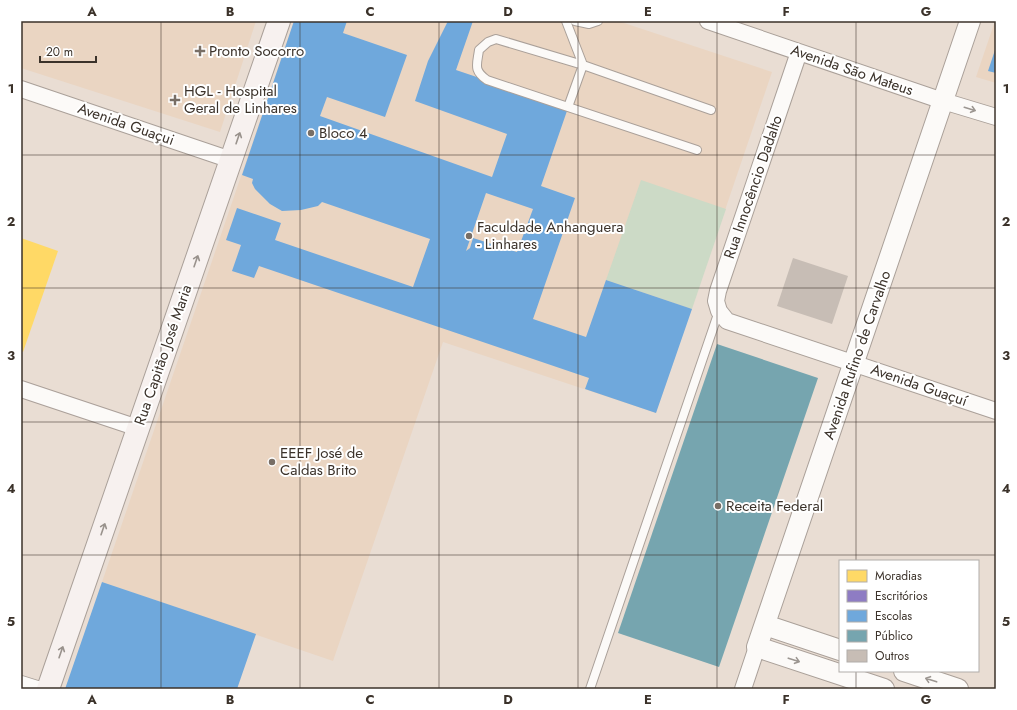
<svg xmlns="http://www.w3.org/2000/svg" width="1017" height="710" font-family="Jost,sans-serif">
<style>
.built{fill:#ead5c2}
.green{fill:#ccdac6}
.homes{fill:#ffd966}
.offices{fill:#8e7cc3}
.schools{fill:#6fa8dc;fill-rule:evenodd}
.public{fill:#76a5af}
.building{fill:#c7bdb5}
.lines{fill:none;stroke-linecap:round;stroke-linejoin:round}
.service-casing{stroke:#aaa099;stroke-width:10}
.minor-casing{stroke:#aaa099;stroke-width:18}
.tertiary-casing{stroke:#aaa099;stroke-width:22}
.secondary-casing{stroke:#aaa099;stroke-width:24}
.service{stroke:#fcfaf8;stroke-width:8}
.minor{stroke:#fcfaf8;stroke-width:16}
.tertiary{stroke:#fcfaf8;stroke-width:20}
.secondary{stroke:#f7f1ef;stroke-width:22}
.oneway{stroke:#9c9691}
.oneway2{stroke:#99928c}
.grid{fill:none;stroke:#3b322a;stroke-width:1;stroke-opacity:0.55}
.poi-dot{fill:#786e65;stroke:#fff;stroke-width:1.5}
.labels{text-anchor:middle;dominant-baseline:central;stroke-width:4;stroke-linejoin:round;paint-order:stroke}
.poi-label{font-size:15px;fill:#3b322a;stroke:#fff;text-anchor:start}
.street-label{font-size:15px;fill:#3b322a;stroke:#fff}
.neatline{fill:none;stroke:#3b322a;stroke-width:1.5}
.grid-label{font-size:13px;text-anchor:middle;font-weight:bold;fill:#3b322a}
</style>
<rect width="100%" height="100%" fill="#e9ddd3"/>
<path class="built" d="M21,21H256L220,132L21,68Z
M294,21H618L772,72L656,413L443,342L333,661L102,582L211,264Z
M995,21H996V83L976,77Z"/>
<path class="green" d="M641,180L726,209L692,309L606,280Z"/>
<path class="homes" d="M21,238L58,251L23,352L21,351Z"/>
<path class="offices" d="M726,395L784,414L760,482L703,463Z"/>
<path class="schools" d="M294,21H347L343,33L407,55L385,117L327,97L320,116L492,177L507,134L415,101L428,61L448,21H473L456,70L568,108L541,186L575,198L533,319L586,337L606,280L692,309L656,413L585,389L589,378L259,266L254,278L232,271L241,245L226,240L237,208L281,223L275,240L413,287L430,239L322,202L318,206L301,210L282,211L270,204L255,189L252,183L253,179L242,175ZM486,193L533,209L517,252L473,238L470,248L466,251Z
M996,47V73L988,71Z
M102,582L256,634L237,689H65Z"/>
<path class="public" d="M717,344L818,378L719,667L618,633Z"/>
<path class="building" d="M793,258L848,276L832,324L777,306Z"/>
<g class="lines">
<defs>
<path id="service" d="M566,21L583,65L568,107
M575,21L589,24L598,21
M697,150L487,80C473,70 477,65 479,50L488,42L496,39L583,65L711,110
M590,689L719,311"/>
<path id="minor" d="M708,21L943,101L996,117
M799,52L718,291L716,301L719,311L727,321L996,411
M21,89L231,160
M21,389L138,428
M21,684L37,689
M743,689L757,647"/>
<path id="tertiary" d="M765,625L840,650
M904,671L958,689
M884,689L757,647L970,21"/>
<path id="secondary" d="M48,689L279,21"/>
</defs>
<use href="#service" class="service-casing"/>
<use href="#minor" class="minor-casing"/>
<use href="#tertiary" class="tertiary-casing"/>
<use href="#secondary" class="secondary-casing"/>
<use href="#service" class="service"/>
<use href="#minor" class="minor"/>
<use href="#tertiary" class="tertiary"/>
<use href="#secondary" class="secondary"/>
</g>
<defs><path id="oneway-shaft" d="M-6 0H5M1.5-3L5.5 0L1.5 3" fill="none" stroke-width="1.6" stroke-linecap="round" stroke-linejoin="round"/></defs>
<g class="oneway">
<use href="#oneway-shaft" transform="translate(970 109) rotate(17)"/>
<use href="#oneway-shaft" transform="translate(794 660) rotate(18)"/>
<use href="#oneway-shaft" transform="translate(931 680) rotate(-162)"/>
</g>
<g class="oneway2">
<use href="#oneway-shaft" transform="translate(238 138) rotate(-71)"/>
<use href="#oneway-shaft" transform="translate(196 261) rotate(-71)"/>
<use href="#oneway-shaft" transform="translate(103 529) rotate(-71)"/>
<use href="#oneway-shaft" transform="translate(61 652) rotate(-71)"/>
</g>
<path class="grid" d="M161,21V689M300,21V689M439,21V689M578,21V689M717,21V689M856,21V561M21,155H996M21,288H996M21,422H996M21,555H996M856,671V689"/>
<g class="poi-dot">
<path d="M198 45h4v4h4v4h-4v4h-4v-4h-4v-4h4z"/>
<path d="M173 94h4v4h4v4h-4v4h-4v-4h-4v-4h4z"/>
<circle cx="311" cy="133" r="4"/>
<circle cx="469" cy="236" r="4"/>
<circle cx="272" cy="462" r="4"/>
<circle cx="718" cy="506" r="4"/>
</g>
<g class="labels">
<g class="poi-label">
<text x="209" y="51">Pronto Socorro</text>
<text x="184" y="91">HGL - Hospital<tspan x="184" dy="17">Geral de Linhares</tspan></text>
<text x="319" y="133">Bloco 4</text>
<text x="477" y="227">Faculdade Anhanguera<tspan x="477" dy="17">- Linhares</tspan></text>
<text x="280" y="453">EEEF José de<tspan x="280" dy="17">Caldas Brito</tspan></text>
<text x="726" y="506">Receita Federal</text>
</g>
<g class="street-label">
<text transform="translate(852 70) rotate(19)">Avenida São Mateus</text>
<text transform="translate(126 124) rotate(19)">Avenida Guaçui</text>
<text transform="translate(753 187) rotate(-71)">Rua Innocêncio Dadalto</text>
<text transform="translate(163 355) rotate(-71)">Rua Capitão José Maria</text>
<text transform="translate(857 355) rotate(-71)">Avenida Rufino de Carvalho</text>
<text transform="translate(919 385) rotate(19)">Avenida Guaçuí</text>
</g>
</g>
<rect width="1017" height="710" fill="none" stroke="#ffffff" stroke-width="44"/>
<rect x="839" y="560" width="140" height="112" fill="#ffffff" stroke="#b1adaa"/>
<rect x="847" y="570" width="20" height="12" fill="#ffd966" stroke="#b1adaa"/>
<text x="875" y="580" font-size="12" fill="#3b322a">Moradias</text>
<rect x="847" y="590" width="20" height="12" fill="#8e7cc3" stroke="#b1adaa"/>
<text x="875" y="600" font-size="12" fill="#3b322a">Escritórios</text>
<rect x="847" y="610" width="20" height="12" fill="#6fa8dc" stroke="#b1adaa"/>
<text x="875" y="620" font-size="12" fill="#3b322a">Escolas</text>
<rect x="847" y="630" width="20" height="12" fill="#76a5af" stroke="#b1adaa"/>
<text x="875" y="640" font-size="12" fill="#3b322a">Público</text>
<rect x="847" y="650" width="20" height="12" fill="#c7bdb5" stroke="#b1adaa"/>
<text x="875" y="660" font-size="12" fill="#3b322a">Outros</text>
<path d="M40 56v6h56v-6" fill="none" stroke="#3b322a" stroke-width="2"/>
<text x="46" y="56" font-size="12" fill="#3b322a" stroke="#ffffff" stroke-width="3" paint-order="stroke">20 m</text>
<rect x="22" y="22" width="973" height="666" class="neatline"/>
<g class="grid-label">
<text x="92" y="16">A</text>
<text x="230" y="16">B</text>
<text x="370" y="16">C</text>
<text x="508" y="16">D</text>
<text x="648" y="16">E</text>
<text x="786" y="16">F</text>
<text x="926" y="16">G</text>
<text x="11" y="93">1</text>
<text x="1006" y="93">1</text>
<text x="11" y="226">2</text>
<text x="1006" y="226">2</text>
<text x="11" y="360">3</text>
<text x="1006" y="360">3</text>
<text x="11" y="493">4</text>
<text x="1006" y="493">4</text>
<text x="11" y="626">5</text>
<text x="1006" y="626">5</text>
<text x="92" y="704">A</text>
<text x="230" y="704">B</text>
<text x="370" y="704">C</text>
<text x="508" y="704">D</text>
<text x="648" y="704">E</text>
<text x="786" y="704">F</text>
<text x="926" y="704">G</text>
</g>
</svg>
